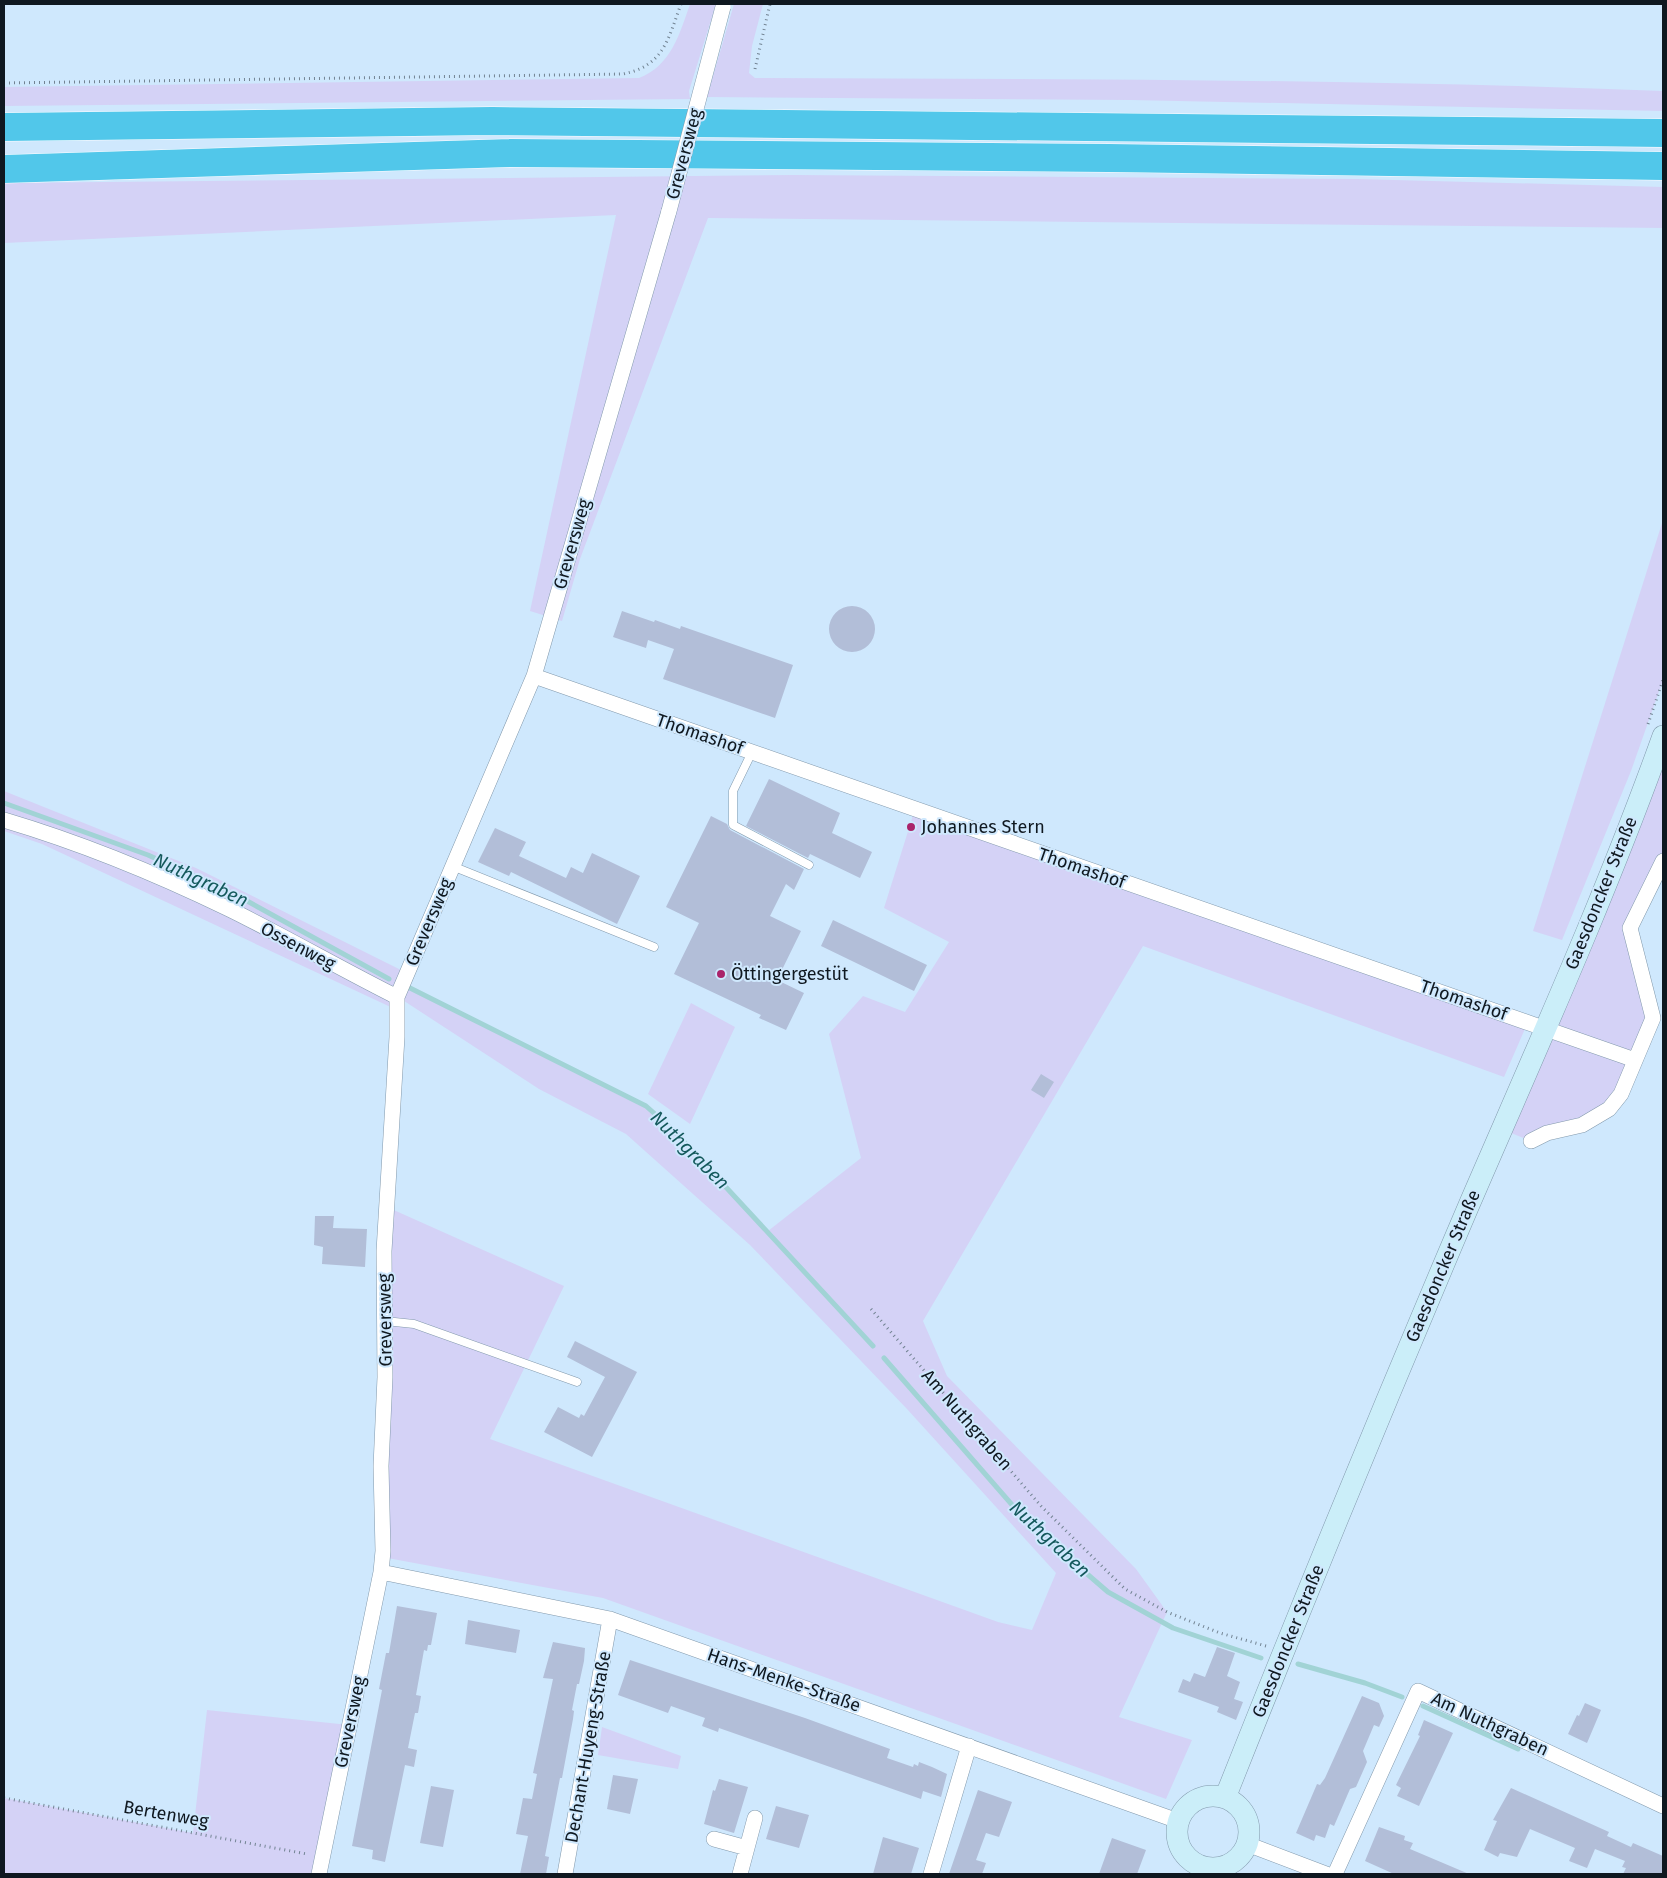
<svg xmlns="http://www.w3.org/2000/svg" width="1667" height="1878" font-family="'Fira Sans',sans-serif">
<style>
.green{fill:#d4d2f6}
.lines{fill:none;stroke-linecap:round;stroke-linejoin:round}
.stream{stroke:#a1d3d5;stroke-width:5}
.building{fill:#b2bed8}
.lane-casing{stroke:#8299ac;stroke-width:9}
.street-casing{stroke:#8299ac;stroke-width:16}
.secondary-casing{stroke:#8299ac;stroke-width:22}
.highway-casing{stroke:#fff;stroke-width:29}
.path{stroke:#728392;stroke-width:3;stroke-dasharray:1 4;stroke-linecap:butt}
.lane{stroke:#fff;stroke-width:8}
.street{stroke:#fff;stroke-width:15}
.secondary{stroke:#cbeef9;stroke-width:21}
.highway{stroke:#51c7ea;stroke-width:28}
.street-bridge-casing{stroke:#8299ac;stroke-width:16;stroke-linecap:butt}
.street-bridge{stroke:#fff;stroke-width:15}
.poi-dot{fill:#aa236a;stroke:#cfe8fd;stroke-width:2}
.labels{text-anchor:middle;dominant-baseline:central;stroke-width:4;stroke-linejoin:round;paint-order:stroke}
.street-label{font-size:18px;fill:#0f1820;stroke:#cfe8fd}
.poi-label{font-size:18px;fill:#0f1820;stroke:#cfe8fd;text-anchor:start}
.water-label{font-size:19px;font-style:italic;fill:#14595c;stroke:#cfe8fd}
</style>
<rect width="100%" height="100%" fill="#cfe8fd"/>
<path class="green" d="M690,4H716L689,91L690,99L4,106V87L639,78C671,66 680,33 690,4Z
M734,4H763L752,46L749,73L755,78C1058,79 1361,79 1663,91V111L1131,100L707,97Z
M794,175L1357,179L1663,187V228L708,218L580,559L562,621L530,611L616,215L4,243V183Z
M1663,520V680L1631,771L1562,940L1533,931Z
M1663,766V861L1630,928L1653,1018L1609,1109L1531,1141L1511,1133Z
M4,791L196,868L407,973L408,987L646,1106L673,1130L768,1231L861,1158L829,1034L863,996L905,1012L949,942L884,908L915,809L1528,1022L1504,1077L1143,946L923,1321L947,1376L1136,1569L1167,1612L1119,1717L1192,1740L1166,1799L603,1598L382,1557L387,1207L564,1286L490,1439L998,1622L1032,1630L1056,1573L907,1409L750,1245L626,1134L539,1089L398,997L397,1010L42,844L4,831Z
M691,1003L735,1027L690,1124L648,1094Z
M207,1710L349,1725L319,1874H4V1798L193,1833Z
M602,1727L681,1756L678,1769L598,1755Z"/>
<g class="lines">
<path class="stream" d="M4,803L148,855L238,896L389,979
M408,987L646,1106L673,1130L873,1346
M884,1358L1027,1522L1108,1592L1173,1628L1261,1658
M1298,1664L1365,1683L1402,1697
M1423,1706L1518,1749"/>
</g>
<path class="building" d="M829 629a23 23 0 1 1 46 0a23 23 0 1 1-46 0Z
M622,611L654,622L655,620L680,629L681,626L793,665L775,718L663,679L674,649L648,640L646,648L613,637Z
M769,779L840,813L832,833L872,852L860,878L810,854L808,858L746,826Z
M711,816L727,824L730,830L804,869L794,890L786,884L770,916L801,931L777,980L804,993L786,1030L759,1018L761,1015L674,974L699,923L666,907Z
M495,828L526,842L519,856L566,878L571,867L583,873L592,853L640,876L617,924L511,872L509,876L478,862Z
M833,920L927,965L914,991L821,946Z
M1041,1074L1054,1082L1044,1098L1031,1090Z
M315,1216H334L333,1228L367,1229L365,1267L322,1264L323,1247L314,1245Z
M575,1341L637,1372L592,1457L544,1432L558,1407L579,1418L581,1414L584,1416L605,1377L567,1357Z
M397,1606L437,1613L431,1645H428L427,1651L424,1650L416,1695L421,1696L418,1713H415L408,1748L417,1750L414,1767L405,1765L385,1862L372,1859L373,1850L352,1846L382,1690L379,1689L386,1653H389Z
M468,1620L520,1630L516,1653L465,1644Z
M553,1642L585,1648L584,1661L579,1684H577L572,1710L574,1711L573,1719L562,1778H560L545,1856L549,1857L546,1874H520L528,1836L516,1834L523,1798L532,1799L537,1774L533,1773L553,1679L543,1678Z
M1217,1647L1235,1653L1227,1676L1240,1682L1234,1699L1243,1702L1236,1720L1217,1712L1219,1707L1178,1692L1183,1679L1190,1682L1194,1673L1205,1677Z
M630,1660L805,1718L890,1749L887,1758L913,1767L914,1764L918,1766L919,1762L932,1767L947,1774L941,1797L923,1791L921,1799L719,1728L718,1732L702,1726L705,1718L671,1706L668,1713L618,1695Z
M1362,1696L1379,1703L1384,1716L1379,1727L1374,1725L1363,1751L1367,1762L1356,1787L1350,1789L1334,1826L1330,1824L1325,1838L1316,1835L1314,1841L1296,1833L1317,1784L1320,1785L1325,1778Z
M1585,1703L1601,1710L1587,1743L1568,1734L1577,1715L1579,1716Z
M1424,1720L1453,1733L1419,1806L1397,1796L1401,1788L1396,1785L1420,1736L1418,1735Z
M613,1775L638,1779L630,1814L607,1809Z
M719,1779L748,1787L734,1833L704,1824L713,1790L715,1791Z
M431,1786L454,1790L443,1847L420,1843Z
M1511,1788L1609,1832L1607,1836L1631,1847L1633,1843L1663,1856V1874H1623L1626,1868L1622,1867L1625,1861L1595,1849L1587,1868L1569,1861L1575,1848L1530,1829L1517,1857L1500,1853L1498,1857L1484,1850L1497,1821L1493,1820Z
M978,1790L1012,1802L999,1837L986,1833L976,1860L986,1863L982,1874H949Z
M776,1806L809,1815L799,1848L766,1839Z
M1379,1827L1405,1836L1404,1840L1413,1843L1410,1849L1469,1874H1394L1365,1861Z
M883,1837L919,1848L911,1874H873Z
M1112,1838L1146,1850L1137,1874H1099Z"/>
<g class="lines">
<defs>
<path id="lane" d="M752,752L733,791V825L809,865
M452,866L654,947
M385,1321L414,1324L577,1382"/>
<path id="street" d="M534,676L1635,1060
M4,820C78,842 159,875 229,909C286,937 341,969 397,997
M1531,1141L1547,1133L1582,1125L1609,1109L1621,1094L1653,1018L1630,928L1663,861
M381,1572L610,1619L1178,1821
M714,1839L747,1848
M1247,1844L1326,1874
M319,1874L381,1572L383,1551L381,1466L385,1377L384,1251L397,1037V997L534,676L669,211
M565,1874L610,1619
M740,1874L755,1818
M931,1874L969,1746
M1335,1874L1418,1691L1663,1806"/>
<path id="secondary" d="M1177 1832a36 36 0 1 1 72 0a36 36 0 1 1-72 0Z
M1225,1798C1304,1599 1385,1402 1469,1205C1536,1050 1606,895 1663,736"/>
<path id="highway" d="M4,127L492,121L1663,133
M4,169L511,153L1109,158L1663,166"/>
</defs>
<use href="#lane" class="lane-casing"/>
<use href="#street" class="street-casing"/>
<use href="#secondary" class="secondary-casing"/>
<use href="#highway" class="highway-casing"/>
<path class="path" d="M755,69L770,4
M4,83L623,74C664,66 668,39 681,4
M1648,724L1663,680
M871,1309L1041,1506L1125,1589L1167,1612L1220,1633L1266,1646
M4,1798L307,1854"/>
<use href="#lane" class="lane"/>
<use href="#street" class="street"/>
<use href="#secondary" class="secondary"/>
<use href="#highway" class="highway"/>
<defs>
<path id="street-bridge" d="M669,211L723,7"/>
</defs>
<use href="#street-bridge" class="street-bridge-casing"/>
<use href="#street-bridge" class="street-bridge"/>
</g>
<g class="poi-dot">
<circle cx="911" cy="827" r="5"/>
<circle cx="721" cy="974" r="5"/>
</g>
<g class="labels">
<g class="street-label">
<text transform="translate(684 154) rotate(-75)">Greversweg</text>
<text transform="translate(572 544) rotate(-74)">Greversweg</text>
<text transform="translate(700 734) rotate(19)">Thomashof</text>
<text transform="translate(1082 868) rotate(19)">Thomashof</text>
<text transform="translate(1601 893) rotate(-68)">Gaesdoncker Straße</text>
<text transform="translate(429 922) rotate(-67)">Greversweg</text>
<text transform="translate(298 946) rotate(28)">Ossenweg</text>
<text transform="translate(1464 1000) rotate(19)">Thomashof</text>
<text transform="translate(1443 1266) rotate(-67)">Gaesdoncker Straße</text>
<text transform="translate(385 1320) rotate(-91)">Greversweg</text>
<text transform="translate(967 1420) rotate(49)">Am Nuthgraben</text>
<text transform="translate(1288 1641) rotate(-68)">Gaesdoncker Straße</text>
<text transform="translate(784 1680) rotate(19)">Hans-Menke-Straße</text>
<text transform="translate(350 1722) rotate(-78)">Greversweg</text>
<text transform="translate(1490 1724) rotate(25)">Am Nuthgraben</text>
<text transform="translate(588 1747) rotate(-80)">Dechant-Huyeng-Straße</text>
<text transform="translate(166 1814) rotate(10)">Bertenweg</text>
</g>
<g class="poi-label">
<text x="921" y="827">Johannes Stern</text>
<text x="731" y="974">Öttingergestüt</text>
</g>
<g class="water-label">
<text transform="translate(201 880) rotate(25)">Nuthgraben</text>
<text transform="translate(690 1150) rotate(45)">Nuthgraben</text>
<text transform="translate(1050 1539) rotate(43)">Nuthgraben</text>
</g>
</g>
<rect width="1667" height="1878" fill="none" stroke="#0f1820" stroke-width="10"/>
</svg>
